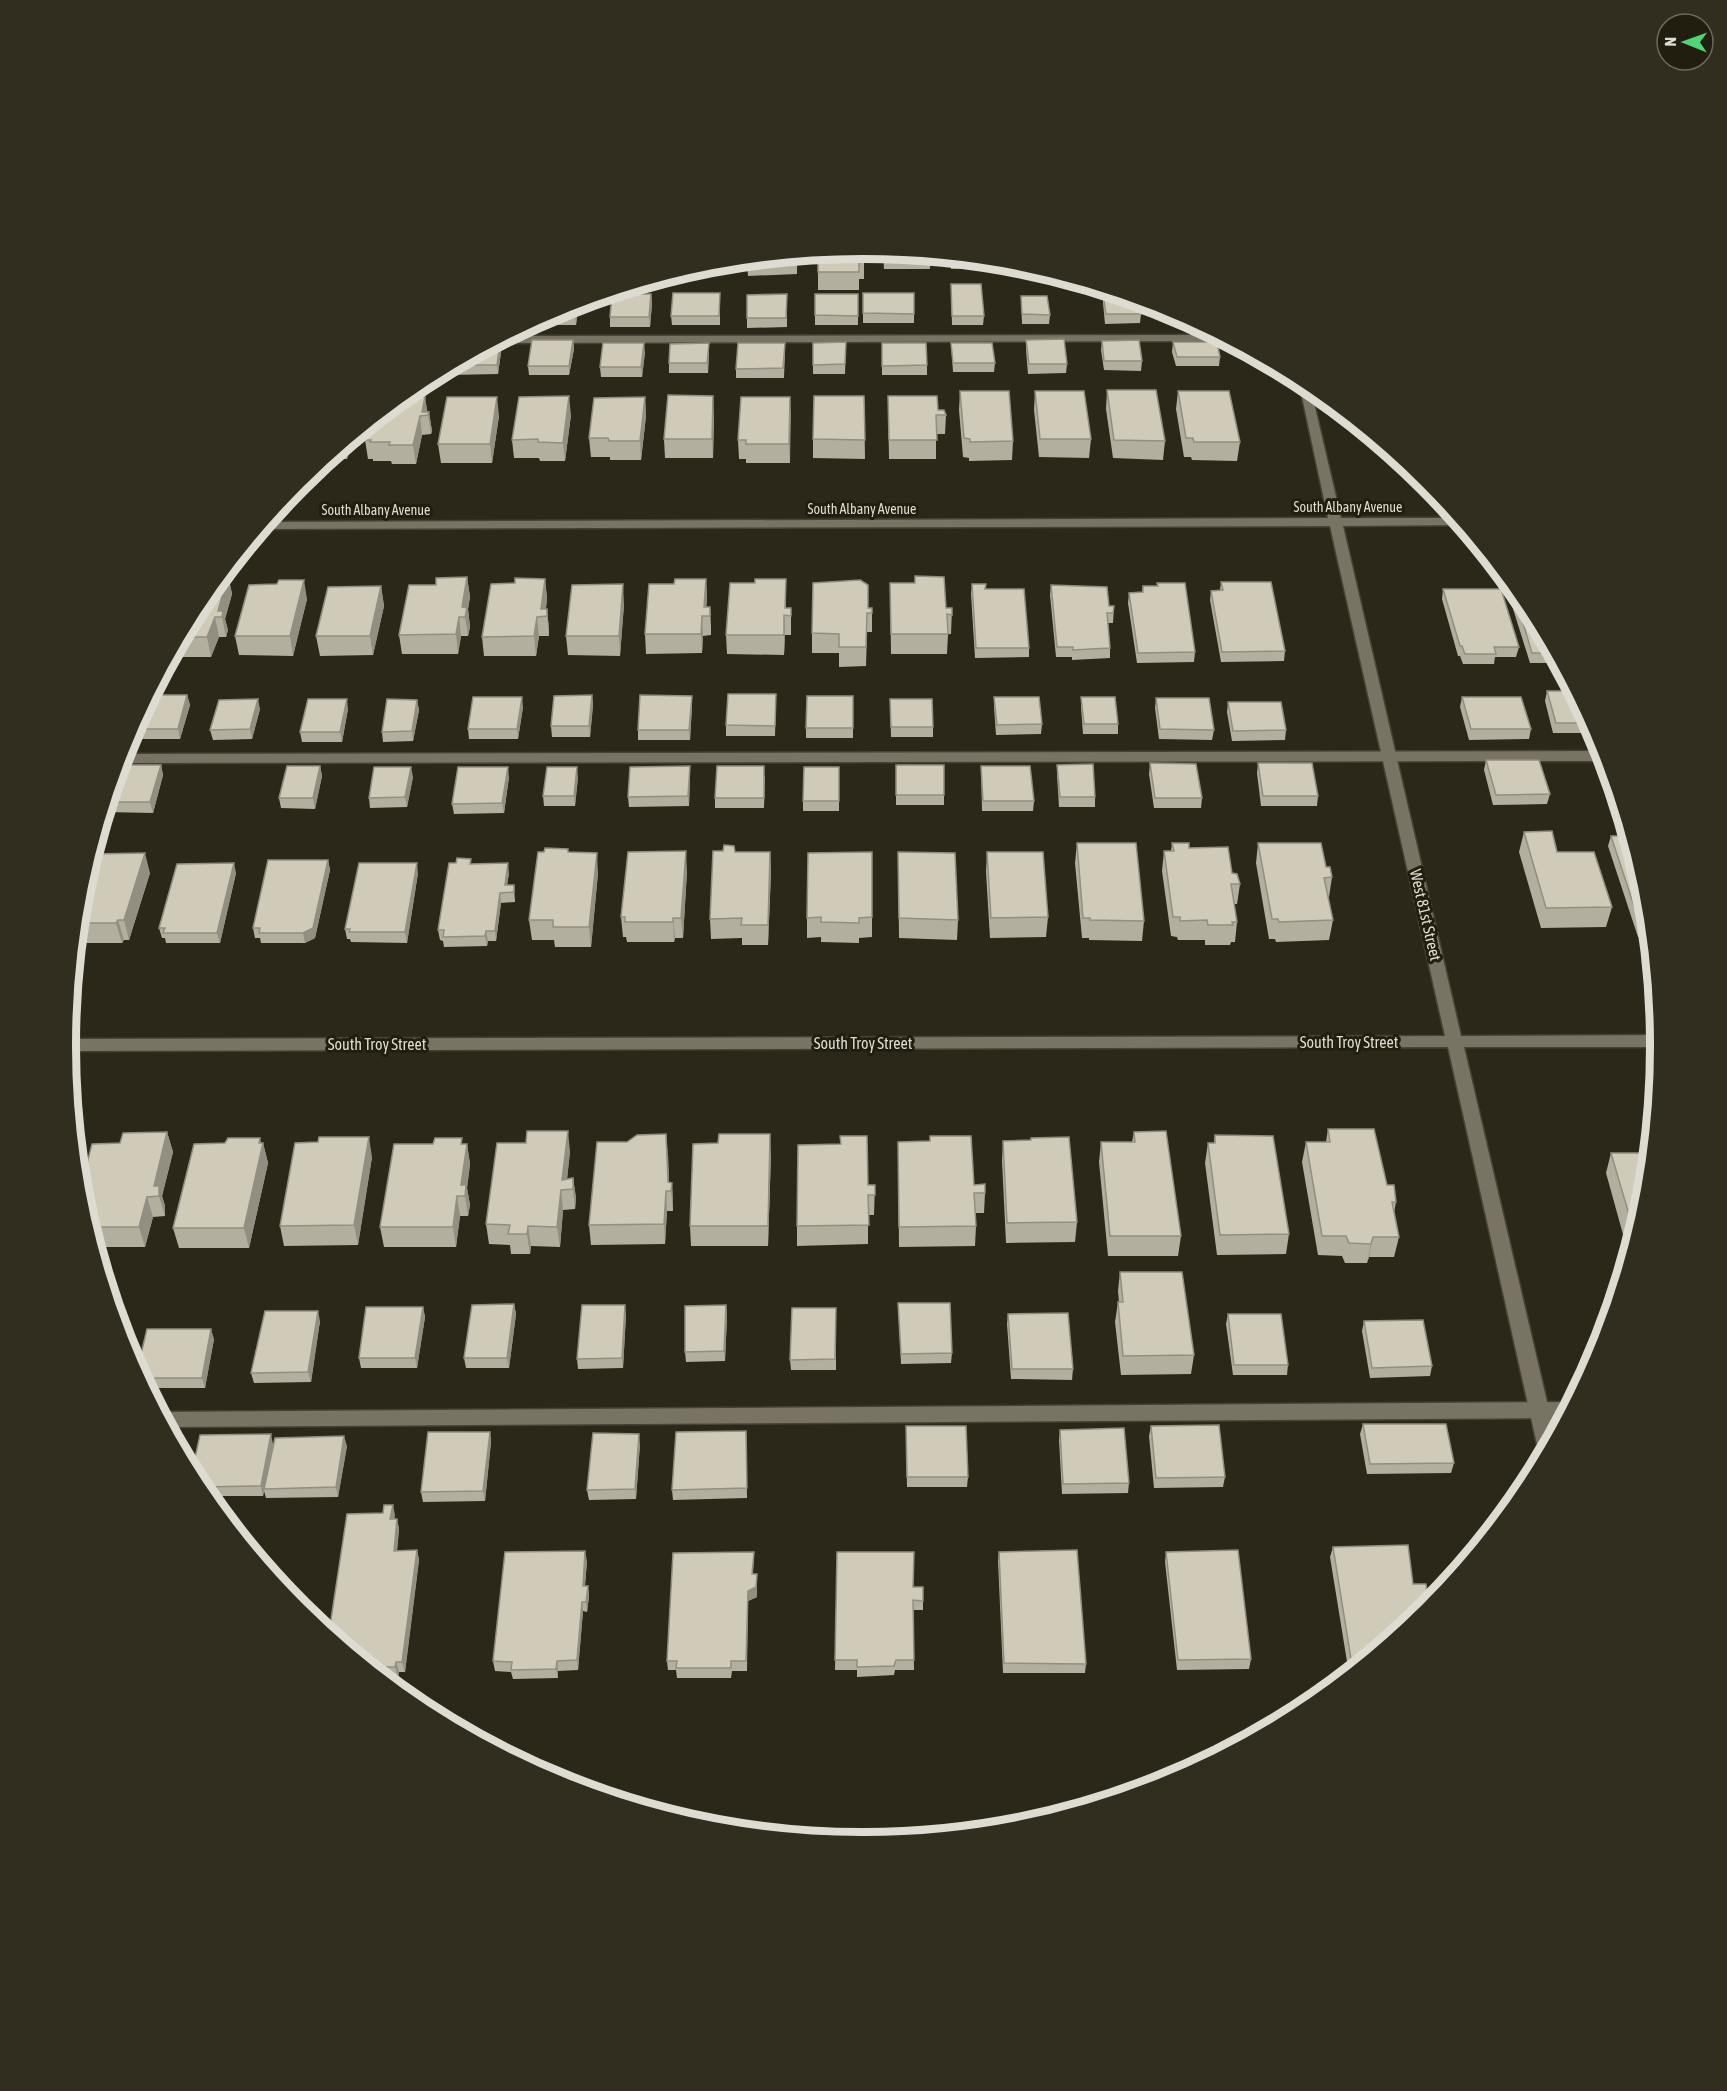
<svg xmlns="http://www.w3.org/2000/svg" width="1727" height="2091" font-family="'Asap Condensed',sans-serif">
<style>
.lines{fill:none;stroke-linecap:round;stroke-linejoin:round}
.service-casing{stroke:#444135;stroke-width:3}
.minor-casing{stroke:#444135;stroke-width:3}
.service{fill:#787362;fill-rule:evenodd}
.minor{fill:#787362;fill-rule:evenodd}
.wall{fill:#b3af9e}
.shaded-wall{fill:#928e81}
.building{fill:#d0cbb8;stroke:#928e81;stroke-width:1.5}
.labels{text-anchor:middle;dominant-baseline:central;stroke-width:6;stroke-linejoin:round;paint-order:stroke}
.far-street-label{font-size:14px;fill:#dedbd2;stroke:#221e0f}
.street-label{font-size:16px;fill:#dedbd2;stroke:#221e0f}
.rim{fill:none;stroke:#dedbd2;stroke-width:8}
</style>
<rect width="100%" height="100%" fill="#2b2719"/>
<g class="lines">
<defs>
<path id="service" d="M1219,335L1229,341L495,343L507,336Z
M1604,751L1605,761L120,763L122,754Z
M1569,1402L1572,1403L1565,1418L167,1427L160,1412Z"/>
<path id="minor" d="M1298,378L1310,386L1341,518H1457L1463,525L1343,526L1461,1036L1660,1035L1661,1047H1464L1555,1436L1544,1456L1538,1449L1448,1047L67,1051V1039L1445,1036L1330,526L261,529L266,522L1328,518Z"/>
</defs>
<use href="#service" class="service-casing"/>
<use href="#minor" class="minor-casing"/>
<use href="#service" class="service"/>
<use href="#minor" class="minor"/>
</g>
<path class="wall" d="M864,248V279H859V290H818V252Z
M883,250L936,255V256L930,255V269H884Z
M797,255V274L748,276L747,259Z
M951,257L998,261V268L951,269Z
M730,261L729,274L682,275L681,271L708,263Z
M1020,264L1034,268H1021Z
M951,284L984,316L983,325H952Z
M720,293V325H672L671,316Z
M863,293H914V323H863Z
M1103,293L1141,314L1140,323L1105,324L1103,303Z
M651,294L652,303L650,327H610V317Z
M787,294V327L747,328V318Z
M815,294H858V325H815Z
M1021,296L1050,315L1049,324H1022Z
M579,302L576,325H539L538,319L559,309Z
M1180,315L1202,326H1183Z
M573,340L574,349L569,375H529L528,366Z
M1026,340L1067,364L1066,373L1028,374L1026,350Z
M1102,341L1142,361L1141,371L1104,370L1101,350Z
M846,342L845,374H813V343Z
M1173,342L1220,357L1219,366H1176L1172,352Z
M495,343L501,352L498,374L450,375L449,367Z
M709,343V353L708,373H669V363Z
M882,343L927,365V375H882Z
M951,343L995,363L994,372H953Z
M645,352L642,377H601L600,367Z
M785,352L784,378H736V369Z
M1107,390L1165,441L1163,460L1113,458L1106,409Z
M960,391L1013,441L1012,460L969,461V458L963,457L959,410Z
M1035,391L1091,439L1089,458L1039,457L1034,410Z
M1178,391L1240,442L1237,461L1192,460L1191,457H1184L1176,409Z
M864,396L865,459L813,458V439Z
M888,396L938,410L946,415L945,434H936V459H889Z
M425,397L427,412H429L432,431L431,434L422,435L416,464H392L391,461H373V459H368L365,440Z
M645,397L646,416L641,460H610V457H591L589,438Z
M790,397V463H746V459H739L738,440Z
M714,414L713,458H665L664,439Z
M571,415L565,461H540L539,458H514L512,440Z
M499,416L492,463H441L438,444Z
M352,439L347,459H340L339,462H323Z
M228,575L232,594L225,619L228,630L226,637H219L211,657H171L201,602Z
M467,577L470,597L468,609L470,627L468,636H461L458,654H402L399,635L436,585Z
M545,579L547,598L546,609H547L549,629V636H539L536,656H484L482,637L515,583Z
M706,579L707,598L706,607H710L711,626V635L703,636L702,653L646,654L645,634L674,584Z
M786,579V608H791V635H785L784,655L727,654L726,635L755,583Z
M1221,582L1285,651L1284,661L1221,662L1210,600L1211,591L1220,590Z
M890,583L946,608H952L951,634H948L947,654H891Z
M1157,583L1195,652L1194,662L1137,663L1128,603L1129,593L1142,592L1143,586H1157Z
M277,584L307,599L293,656L239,655L235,636Z
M972,584L986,589L1029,648V657L975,658L971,594Z
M1051,585L1109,606H1114L1113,623H1108L1110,648V658L1072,660V657H1056L1050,595Z
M381,586L384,606L373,655L320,656L316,636Z
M1512,586L1527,603L1559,663H1530L1509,596Z
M1443,589L1519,647L1516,657H1495L1494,664H1463L1460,656H1458L1442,599Z
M624,604L620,656L568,655L566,636Z
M868,608L872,613V632H867L866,666L839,667V653H812V633Z
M1547,691H1574L1596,733H1553L1545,701Z
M776,694L775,736H726V725Z
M151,695H187L190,705L180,739H128V738Z
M592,695L593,705L590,737H552L551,726Z
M692,696V706L690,740H638V730Z
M853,696V738H806V728Z
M994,697L1042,724L1041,734L996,735L994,707Z
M1081,697L1118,724V734H1083L1081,707Z
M1462,697L1531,729L1529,739L1469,740L1460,707Z
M1156,698L1214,730L1212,740L1159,739L1155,708Z
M890,699L933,727V737H891Z
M417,700L419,710L413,741L383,742L382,732Z
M1228,702L1286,730L1285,740L1232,741L1227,712Z
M523,707L518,739H469L468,729Z
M260,709L252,739L213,740L210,730Z
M348,709L342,742H302L300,732Z
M1486,760L1550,794L1547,804L1493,805L1484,770Z
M1150,763L1202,798L1201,808H1154L1149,774Z
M1258,763L1318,796L1317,806H1261L1257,773Z
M119,765H161L163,775L153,813L105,812Z
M896,765H944V805H896Z
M1057,765L1095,797V807H1059L1057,775Z
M320,766L322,776L315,809L281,808L279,798Z
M981,766L1034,801L1033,811H982Z
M839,767V811H803V801Z
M765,776L764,808H715V798Z
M413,777L407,807L370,808L369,798Z
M509,777L504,813L454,814L452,804Z
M578,777L575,806H544L543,796Z
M690,777L689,806L629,807L628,797Z
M1524,832L1612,907L1606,927L1541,928L1519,852Z
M1611,836L1646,890L1650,937H1638L1608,846Z
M1077,843L1144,921L1142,941L1089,940V938H1082L1075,863Z
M1172,843L1189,848L1232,873L1240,884L1237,904H1234L1237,922L1235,942H1231L1230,945H1205V940H1178L1177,937L1171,936L1162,871L1164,851H1171Z
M1258,843L1326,867L1332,877L1329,897H1328L1333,920L1329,940L1276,942L1275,939H1269L1256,863Z
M568,849V852L598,873L591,947H555L554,940H532L529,920L544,852Z
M735,852H770L771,872L768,945H742V938L711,939L710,919Z
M872,852V937L859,938V943L821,942V937L807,938V918Z
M898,852L958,920L957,940L899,938Z
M987,852L1048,917L1046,937L990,938L986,872Z
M328,860L330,870L315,938L305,943H261L260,938H255L253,928Z
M472,864L509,873L507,885H514L515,902L501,903L496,941H488L487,946L444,947L443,941L440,940L438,930Z
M687,871L683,938H675L674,942H627L626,937H623L621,917Z
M150,873L129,940H124L122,943H76L81,890Z
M236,873L220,943H166L165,938H162L159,928Z
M418,873L407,943L351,942L350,939H347L345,929Z
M1328,1129L1387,1185L1396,1202L1394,1213L1399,1237L1394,1257H1369L1367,1263H1345L1342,1256L1318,1255L1302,1162L1306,1142H1326Z
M167,1132L173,1152L162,1196L165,1206V1216L153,1217L145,1247H95L81,1201L120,1143Z
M1134,1132L1181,1236L1178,1256H1108L1099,1162L1101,1142H1132Z
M1215,1135L1289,1234L1286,1254L1217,1255L1205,1163L1208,1143H1214Z
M840,1136L868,1185H875L874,1215H868V1244L797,1246V1226L840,1144Z
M1003,1141L1077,1222L1075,1242L1006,1243L1002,1161Z
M318,1142L372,1157L358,1245L284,1246L280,1226Z
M898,1142L974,1185L985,1193L984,1213H975L976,1226L975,1246L899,1247Z
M261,1143H263L268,1163L249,1248H179L173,1228Z
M463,1144H467L470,1164L467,1188L470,1205L468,1216H460L456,1247H384L380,1227Z
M570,1151L567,1179L573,1178L576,1198L575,1209L563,1210L560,1247L531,1246L530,1254H511L510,1245L489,1244L486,1224Z
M1611,1153L1646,1201L1629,1256L1606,1173Z
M668,1154L669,1182L672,1183L673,1203V1211H667L665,1244L591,1245L589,1225Z
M771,1154L768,1246H691L690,1226Z
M1120,1272L1194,1355L1191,1374L1121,1375L1115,1322L1118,1302H1119L1118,1291Z
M898,1303L952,1353L951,1363L901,1364Z
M514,1304L516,1314L509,1368H466L464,1358Z
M726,1305L727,1316L725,1361L686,1362L685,1352Z
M423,1307L425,1317L417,1368H361L359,1358Z
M836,1308V1370H791L790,1360Z
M1008,1314L1073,1369L1072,1380L1011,1379L1007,1324Z
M1228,1314L1288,1365L1287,1375H1233L1226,1324Z
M626,1315L623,1368L578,1369L577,1359Z
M320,1321L311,1382L254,1383L251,1373Z
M1364,1321L1432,1366L1430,1376L1370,1378L1362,1331Z
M214,1339L205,1388H147L137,1371Z
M1363,1424L1454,1463L1451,1473L1367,1474L1360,1434Z
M906,1426L968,1477L967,1487H907Z
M1151,1426L1225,1477L1223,1487L1154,1488L1149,1436Z
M1060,1430L1129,1483L1128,1493L1062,1494L1059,1440Z
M746,1431L747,1498L673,1500L672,1490Z
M490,1432L491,1442L485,1501L423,1502L421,1492Z
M273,1444L347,1446L338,1497L266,1498L264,1491L263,1496H207L200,1488L192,1472Z
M640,1444L636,1499L589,1500L587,1490Z
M395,1515L394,1519H397L399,1529L397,1551L417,1550L419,1560L405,1672H399L398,1677H382L329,1633Z
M1333,1547L1413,1584L1428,1600L1426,1609H1421L1422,1614L1349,1674L1330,1557Z
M754,1552L753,1574H757V1597L748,1601L747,1671H732L731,1678H677L676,1670H668L667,1661Z
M837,1552L913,1587H923V1610H913L914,1670H895L894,1675L857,1677V1670H835Z
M999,1552L1086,1664L1085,1673H1003L998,1561Z
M1166,1552L1251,1659L1249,1669L1177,1670L1165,1562Z
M587,1561L585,1586H588L589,1596L587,1612L583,1611L578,1670L558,1671V1678L513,1679L511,1672L495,1671L493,1661Z"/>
<path class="shaded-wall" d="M651,294L652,303L650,327L649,317Z
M579,302L576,325L575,316L577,303Z
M573,340L574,349L569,375V366Z
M500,343L501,352L498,374L497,365Z
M644,343L645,352L642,377L641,367Z
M709,343V353L708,373L707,363Z
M569,396L571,415L565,461L563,443Z
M713,396L714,414L713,458L712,439Z
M425,397L428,415L422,412Z
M497,397L499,416L492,463L490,444Z
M645,397L646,416L641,460L640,441Z
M790,397L791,415L790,463L789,444Z
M429,412L432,431L431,434L428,415Z
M420,416L422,435L416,464L413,445Z
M352,439L347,459L345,444Z
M338,450L340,459L339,462L337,451Z
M228,575L232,594L225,619L228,630L226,637L222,617L218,611Z
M467,577L470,597L468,609L470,627L468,636L465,617L462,607Z
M545,579L547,598L545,616L541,609Z
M706,579L707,598L706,616L704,607Z
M786,579V616L785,615Z
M304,580L307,599L293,656L290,636Z
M623,584L624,604L620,656L619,636Z
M381,586L384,606L373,655L370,636Z
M547,609L549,629V636L547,616Z
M784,615L785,635L784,655Z
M702,616L703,636L702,653L701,634Z
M215,617L219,637L211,657L207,637Z
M459,617L461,636L458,654L456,634Z
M537,617L539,636L536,656L534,636Z
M187,695L190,705L180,739L178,729Z
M592,695L593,705L590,737L589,726Z
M692,696V706L690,740L689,730Z
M522,697L523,707L518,739L517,729Z
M258,699L260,709L252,739L250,729Z
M347,699L348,709L342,742L340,732Z
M417,700L419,710L413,741L412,731Z
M161,765L163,775L153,813L150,802Z
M320,766L322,776L315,809L313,798Z
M690,766V777L689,806L688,796Z
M411,767L413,777L407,807L405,797Z
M508,767L509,777L504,813L502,803Z
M577,767L578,777L575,806L574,796Z
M686,851L687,871L683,938L681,918Z
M770,852L771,872L768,945V925Z
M145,853L150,873L129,940L124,920Z
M597,853L598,873L591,947L589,927Z
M328,860L330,870L315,938L305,943L303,933Z
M234,863L236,873L220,943L217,933Z
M417,863L418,873L407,943L405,932Z
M508,863L509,873L506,892L505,885Z
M500,893L501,903L496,941L495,931Z
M673,918L675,938L674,942L673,922Z
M118,920L124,940L122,943L116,923Z
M486,931L488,941L487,946L485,936Z
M568,1131L570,1151L566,1190L562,1180Z
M167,1132L173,1152L162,1196L165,1206V1216L159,1196L154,1186Z
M666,1134L668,1154L669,1191H668Z
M770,1134L771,1154L768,1246V1226Z
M369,1137L372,1157L358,1245L354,1225Z
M260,1138L262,1147L263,1143L268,1163L249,1248L244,1228Z
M467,1144L470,1164L467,1188L470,1205L468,1216L465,1196L461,1185Z
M573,1178L576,1198L575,1209L573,1189Z
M672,1183L673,1203V1211L671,1191Z
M561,1190L563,1210L560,1247L557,1227Z
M666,1191L667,1211L665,1244L664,1224Z
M457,1196L460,1216L456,1247L453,1227Z
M147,1197L153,1217L145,1247L139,1227Z
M528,1226L531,1246L530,1254L527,1234Z
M1373,1237L1369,1257L1367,1263L1371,1244Z
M514,1304L516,1314L509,1368L507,1358Z
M625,1305L626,1315L623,1368L622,1358Z
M726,1305L727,1316L725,1361L724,1351Z
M423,1307L425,1317L417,1368L415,1358Z
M318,1311L320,1321L311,1382L308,1372Z
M211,1329L214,1339L205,1388L202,1378Z
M490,1432L491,1442L485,1501L483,1491Z
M271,1434L273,1444L264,1489V1491L263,1496L261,1486Z
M639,1434L640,1444L636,1499L635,1489Z
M344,1436L347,1446L338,1497L336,1487Z
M393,1505L395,1515L392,1529L390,1519Z
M397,1519L399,1529L396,1561L394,1551Z
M417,1550L419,1560L405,1672L402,1662Z
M585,1551L587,1561L584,1596L583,1586Z
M757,1574V1597L748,1601L747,1671L748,1591Z
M588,1586L589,1596L587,1612L586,1602Z
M582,1602L583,1611L578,1670L577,1660Z
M557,1661L558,1671V1678L556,1669Z
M396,1662L399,1672L398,1677L395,1667Z"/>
<path class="building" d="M864,248V261H859V272H818V252Z
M883,250L930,255V259H884Z
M797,255V256L773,257Z
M952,257L977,259H952Z
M951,284H981L984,316H952Z
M673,293H720L719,316H671Z
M863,293H914V314L863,313Z
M1103,293H1118L1138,300L1141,314H1106Z
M612,294H651L649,317H610Z
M787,294L786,318H747V295Z
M815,294H858V316L815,315Z
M1021,296H1047L1050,315L1022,314Z
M577,303L575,316H545L559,309Z
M1064,339L1067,364H1029L1026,340Z
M532,340H573L569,366H528Z
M1139,340L1142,361H1104L1102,341Z
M846,342L845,364L813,365V343Z
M1173,342H1217L1220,357H1177Z
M495,343H500L497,365H453Z
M603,343H644L641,367H600Z
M709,343L707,363H669L670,344Z
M738,343H785L783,368L736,369Z
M882,343H926L927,365L882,366Z
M951,343H992L995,363H953Z
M1107,390H1156L1165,441L1114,440Z
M960,391H1009L1013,441L970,442V439L964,438Z
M1035,391H1084L1091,439H1040Z
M1178,391H1229L1240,442H1194L1193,438H1186Z
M668,395L713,396L712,439H664Z
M569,396L563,443L538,442V439L512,440L519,397Z
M814,396H864L865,440L813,439Z
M888,396H937L938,410H944L946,415H936L937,440H889Z
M402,397H425L422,412H429L428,415L420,416L413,445H389L390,442H370L371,440H365L368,425Z
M447,397H497L490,444H438Z
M645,397L640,441H609L608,438H589L594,398Z
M741,397H790L789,444H746V440H738Z
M223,575H228L218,611H223L222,617H215L207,637H182L201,602Z
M915,576L944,577L946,608H952V615L947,614L948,634H891L890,583H915Z
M467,577L462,607L467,608L465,617H459L456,634L399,635L409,585H436V578Z
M515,578L545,579L541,609H547V616L537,617L534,636L482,637L491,584L515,583Z
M675,579H706L704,607H710V616H702L701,634H645L649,584H674Z
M755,579H786L785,608H791V616L784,615V635H726L730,583H755Z
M279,580H304L290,636H235L249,585L277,584Z
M860,580L868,585V608H872V613H867L866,647H839V634L812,633L813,583Z
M1221,582H1271L1285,651L1222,652L1211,591L1223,590Z
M1157,583H1185L1195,652L1138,653L1129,593L1143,592V586H1158Z
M623,584L619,636H566L572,585Z
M972,584H986L985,589H1024L1029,648H976Z
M1051,585L1107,587L1109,606H1114L1113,613H1107L1110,648L1073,650V647H1057Z
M381,586L370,636H316L328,587Z
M1512,586H1513L1527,603L1553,653H1532Z
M1443,589H1501L1519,647H1494L1496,654H1465L1462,646H1460Z
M1547,691H1574L1591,723H1556Z
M728,694H776L775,726L726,725Z
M151,695H187L178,729H133Z
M592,695L589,726H551L554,696Z
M640,695L692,696L689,730H638Z
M807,696H853V728H806Z
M473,697H522L517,729H468Z
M994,697H1039L1042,724L997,725Z
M1081,697H1115L1118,724H1084Z
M1462,697H1521L1531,729H1471Z
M1156,698H1209L1214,730L1160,729Z
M258,699L250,729L210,730L219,700Z
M308,699H347L340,732H300Z
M387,699L417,700L412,731L382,732Z
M890,699H932L933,727H891Z
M1228,702H1281L1286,730L1233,731Z
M1486,760H1539L1550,794L1496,795Z
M1150,763L1196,764L1202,798H1155Z
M1258,763H1312L1318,796H1263Z
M1093,764L1095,797H1060L1057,765Z
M119,765H161L150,802H108Z
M896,765H944V795H896Z
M287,766H320L313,798H279Z
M690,766L688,796L628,797L630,767Z
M717,766H764V798H715Z
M981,766H1030L1034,801H983Z
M374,767H411L405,797L369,798Z
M458,767H508L502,803L452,804Z
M547,767H577L574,796H543Z
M804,767H839V801H803Z
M1552,831L1557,852H1594L1612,907L1546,908L1524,832Z
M1611,836H1629L1646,890L1649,927H1641Z
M1077,843H1136L1144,921L1090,920V918H1083Z
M1172,843H1189V848L1228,847L1232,873L1237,874L1240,884H1231L1237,922H1232L1233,925H1208L1207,920L1180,921V917H1173L1164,851H1174Z
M1258,843H1321L1326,867H1330L1332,877L1324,878L1333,920L1279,922L1278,919H1272Z
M724,845L734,846L735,852H770L768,925H741L742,918L710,919L713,851H723Z
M545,848L568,849V852L597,853L589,927H553V920H529L538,852H544Z
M686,851L681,918H673V922H625V917H621L628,852Z
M872,852V917L859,918V923L821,922V917L807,918L808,853Z
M898,852L955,853L958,920L899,918Z
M987,852H1043L1048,917L991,918Z
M145,853L124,920H118L116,923H78L81,890L92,854Z
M457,858L471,859L470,864L508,863L505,885H514V892L500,893L495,931H486L485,936L443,937L444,930H438L449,863H456Z
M268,860H328L313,928L303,933H259L260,928H253Z
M234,863L217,933H163L165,928H159L177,864Z
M359,863H417L405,932H349L350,929H345Z
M1328,1129H1374L1387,1185H1394L1396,1202H1392L1399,1237H1373L1371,1244L1349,1243L1346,1236H1322L1306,1142H1330Z
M527,1131H568L562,1180L573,1178V1189L561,1190L557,1227L528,1226L527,1234H508L510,1225L486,1224L497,1143H526Z
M1166,1131L1181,1236H1110L1101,1142H1135L1134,1132Z
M167,1132L154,1186H159V1196L147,1197L139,1227H89L81,1201L80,1191L92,1144L120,1143L123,1133Z
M666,1134L668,1182L672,1183L671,1191H666L664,1224L589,1225L597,1142H627L637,1135Z
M719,1134H770L768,1226H690L693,1144L718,1143Z
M1215,1135L1273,1136L1289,1234L1220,1235L1208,1143H1215Z
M840,1136H867L868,1185H875V1195H868L869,1225L797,1226L798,1145L841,1144Z
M930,1136H971L974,1185L985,1184V1193H974L976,1226L899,1227L898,1142L930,1141Z
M319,1137H369L354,1225L280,1226L295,1143L318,1142Z
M1069,1137L1077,1222L1007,1223L1003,1141L1031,1140V1138Z
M228,1138H260L259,1143H263L244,1228H173L194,1144L225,1143Z
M435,1138H462L461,1144H467L461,1185H466L465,1196H457L453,1227H380L394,1144H433Z
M1611,1153H1650L1646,1201L1635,1235Z
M1120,1272H1182L1194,1355L1123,1356L1118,1302H1123Z
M898,1303H950L952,1353L901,1354Z
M514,1304L507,1358H464L472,1305Z
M582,1305H625L622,1358L577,1359Z
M726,1305L724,1351L685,1352V1306Z
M366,1307H423L415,1358H359Z
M792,1308H836L835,1359L790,1360Z
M265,1311H318L308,1372L251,1373Z
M1068,1313L1073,1369H1012L1008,1314Z
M1228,1314H1281L1288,1365H1234Z
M1423,1320L1432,1366L1372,1368L1364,1321Z
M147,1329H211L202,1378H141L137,1371Z
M1363,1424H1446L1454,1463L1370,1464Z
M1219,1425L1225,1477L1156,1478L1151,1426Z
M906,1426H966L968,1477H907Z
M1124,1428L1129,1483L1063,1484L1060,1430Z
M746,1431L747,1488L672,1490L676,1432Z
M428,1432H490L483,1491L421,1492Z
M593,1433L639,1434L635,1489L587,1490Z
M271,1434L261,1486L199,1487L192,1472L200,1435Z
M344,1436L336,1487L264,1489L275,1438Z
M384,1505H393L390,1519H397L394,1551L417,1550L402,1662H396L395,1667H370L329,1633L347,1514L383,1513Z
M1408,1545L1413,1584H1426L1428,1600L1419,1599L1422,1614L1359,1665H1352L1333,1547Z
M1077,1550L1086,1664L1004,1663L999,1552Z
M1238,1550L1251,1659L1178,1660L1166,1552Z
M252,1551H257L256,1556Z
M585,1551L583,1586H588L586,1602H582L577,1660L557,1661L556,1669L511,1670L512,1662L493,1661L505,1552Z
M754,1552L752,1574H757L756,1587L748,1591L746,1661H731V1668H676L677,1661H667L673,1553Z
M837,1552H914L913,1587H923V1601L913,1600L914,1660H896L894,1666L857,1667V1660H835Z"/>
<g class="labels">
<g class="far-street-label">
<text x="1348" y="507">South Albany Avenue</text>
<text x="862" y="509">South Albany Avenue</text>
<text x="376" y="510">South Albany Avenue</text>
</g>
<g class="street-label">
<text transform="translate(1426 915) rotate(77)">West 81st Street</text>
<text x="1349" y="1042">South Troy Street</text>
<text x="863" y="1043">South Troy Street</text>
<text x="377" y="1044">South Troy Street</text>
</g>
</g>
<path d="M0 0H1727V2091H0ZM862 259H864A786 786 0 0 1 1650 1045V1046A786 786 0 0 1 864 1832H862A786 786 0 0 1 76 1046V1045A786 786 0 0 1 862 259Z" fill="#312d1f" fill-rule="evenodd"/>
<path class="rim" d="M862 259H864A786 786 0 0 1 1650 1045V1046A786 786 0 0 1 864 1832H862A786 786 0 0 1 76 1046V1045A786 786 0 0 1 862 259Z"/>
<g transform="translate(1685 42) rotate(271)"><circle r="28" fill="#221e0f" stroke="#6d6a5d" stroke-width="1.5"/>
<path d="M0-4.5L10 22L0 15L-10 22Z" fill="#4cd676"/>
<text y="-9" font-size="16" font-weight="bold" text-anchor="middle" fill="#dedbd2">N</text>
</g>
</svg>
